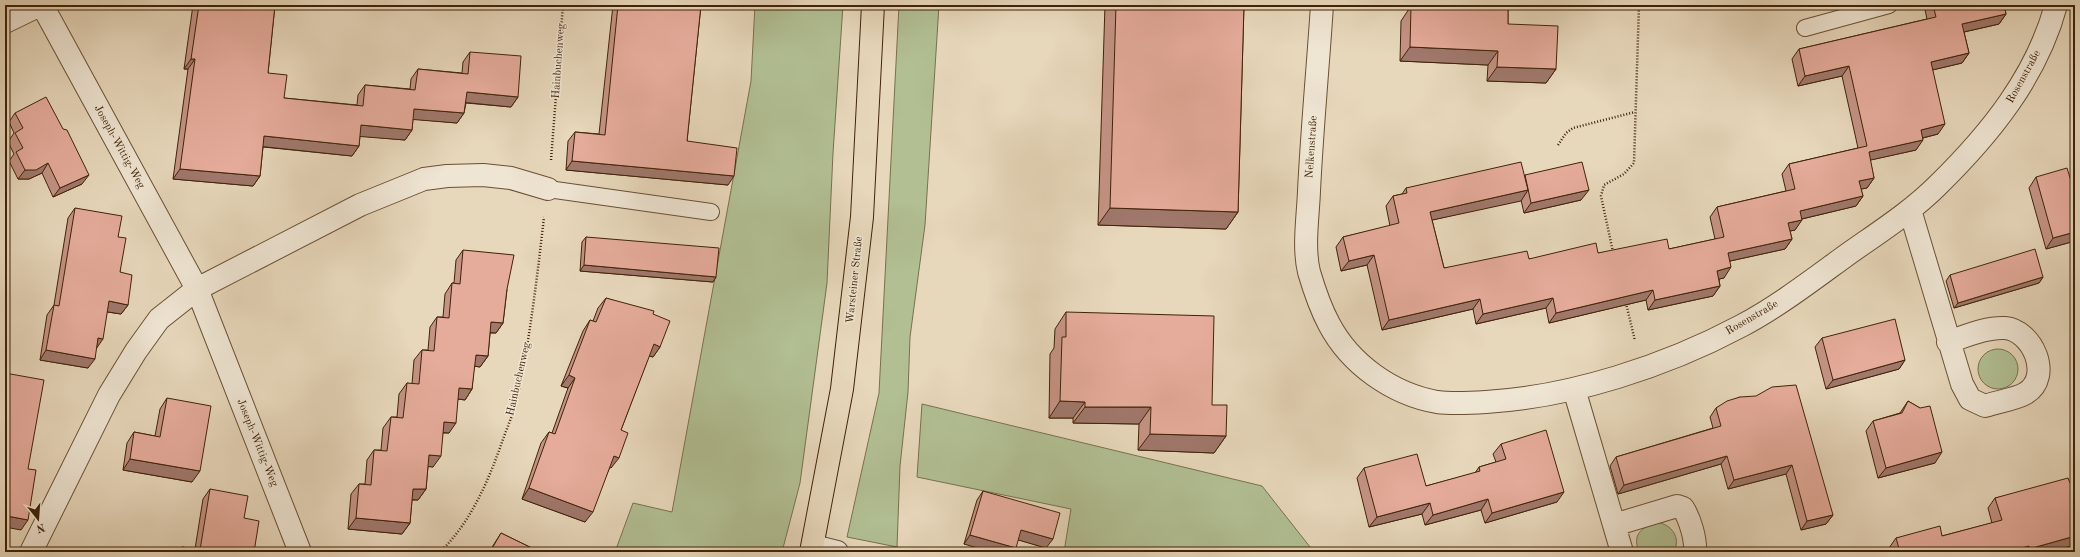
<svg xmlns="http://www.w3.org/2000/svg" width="2080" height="557" font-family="'Old Standard TT',serif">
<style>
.green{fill:#b1bf93;stroke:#78714d}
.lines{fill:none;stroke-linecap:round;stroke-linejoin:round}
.lane-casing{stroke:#6a5034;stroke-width:18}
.street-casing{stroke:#6a5034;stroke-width:24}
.primary-casing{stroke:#402307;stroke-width:24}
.path{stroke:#402307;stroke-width:2.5;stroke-dasharray:1 2;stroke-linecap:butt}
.lane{stroke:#efe5d3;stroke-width:16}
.street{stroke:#efe5d3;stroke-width:22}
.primary{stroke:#e7d7bb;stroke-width:22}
.wall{fill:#c59385;stroke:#402307}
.shaded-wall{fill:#a0786c;stroke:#402307}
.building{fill:#e5ab9b;stroke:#402307}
.labels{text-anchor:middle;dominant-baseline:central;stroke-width:3;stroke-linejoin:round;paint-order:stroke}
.street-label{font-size:11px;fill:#402307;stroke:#efe5d3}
</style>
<rect width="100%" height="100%" fill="#e7d7bb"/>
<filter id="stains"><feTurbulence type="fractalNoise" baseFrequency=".005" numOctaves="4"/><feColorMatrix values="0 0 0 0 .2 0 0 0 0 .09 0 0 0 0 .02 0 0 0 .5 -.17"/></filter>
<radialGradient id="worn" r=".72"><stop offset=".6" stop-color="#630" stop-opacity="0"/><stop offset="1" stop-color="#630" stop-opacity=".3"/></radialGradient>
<path class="green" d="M755,5H843L833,153L827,283L800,483L782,552H615L633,503L672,512L751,81Z
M899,5H939L925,225L910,337L908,392L900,466L897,547L847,537L879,393Z
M1978 369a20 20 0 1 1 40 0a20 20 0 1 1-40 0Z
M922,404L1262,486L1314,552H1064L1071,509L917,477Z
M1657,522C1672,525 1681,537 1674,552H1639C1632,534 1641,528 1657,522Z"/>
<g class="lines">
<defs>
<path id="lane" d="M1805,28L1889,5
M548,189L711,212"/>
<path id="street" d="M42,5L197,289L300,552
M1322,5C1318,67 1312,129 1309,191C1308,217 1303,247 1309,272C1314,289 1321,309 1329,324C1350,364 1392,394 1437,402C1452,404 1470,403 1486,402C1571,397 1666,366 1741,326C1777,307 1811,281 1844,257C1876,234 1910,213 1938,185C1990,134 2037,76 2056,5
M5,22L40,5
M1910,210L1962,384L1970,399L1985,406C1996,402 2017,399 2026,393C2053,376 2032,330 2005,328C1986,327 1966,336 1948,342
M1574,389L1622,552
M1614,525L1677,506L1683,508C1690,519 1696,539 1695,552
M813,546L837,552
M31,552L109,395L136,351L159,319L197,289L360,205L424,179L447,176L483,175L511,178L548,189"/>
<path id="primary" d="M811,552L842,389L862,217L873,5"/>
</defs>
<use href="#lane" class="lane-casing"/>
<use href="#street" class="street-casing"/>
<use href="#primary" class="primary-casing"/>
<path class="path" d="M1558,145L1566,133L1573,128L1635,112
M551,160L563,5
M1613,252L1601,196L1604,185L1624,174L1634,163L1639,5
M1626,303L1635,341
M440,552C470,523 487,484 501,445C506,430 513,415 517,399C530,339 537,278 544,217"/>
<use href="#lane" class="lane"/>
<use href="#street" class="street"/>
<use href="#primary" class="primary"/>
</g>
<path class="wall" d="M193,5H275L268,73L284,98L357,105L358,95L365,85L410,89L411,79L418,69L462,73L463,62L470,52L518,97L511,107L466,103L464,113L457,123L413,119L412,130L405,140L360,136L359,146L352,156L263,147L260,176L253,186L173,179L188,69H184Z
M613,5H701L687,141L728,185L566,170L568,141L575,132L599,134Z
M1105,5H1244L1238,212L1226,229L1098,225Z
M1454,5H1508V24L1556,69L1546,83L1487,81L1488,65L1400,61L1401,21L1411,6L1454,8Z
M1924,5H2004L2006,14L1999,24L1964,32L1969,53L1962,63L1932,70L1938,134L1923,138L1916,150L1870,160L1874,178L1867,188L1861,189L1863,196L1856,206L1802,219L1795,230L1790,231L1792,239L1785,249L1730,261L1724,278L1719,279L1720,286L1713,296L1648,310L1646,300L1549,323L1546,308L1476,324L1473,309L1382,330L1367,265L1341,271L1336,247L1343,237L1390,226L1386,206L1393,196L1402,194L1406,188L1524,176L1525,175L1581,200L1524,213L1521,200L1432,220L1444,268L1529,259L1598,253L1669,249L1715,239L1710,217L1717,207L1786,191L1782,174L1789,164L1858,148L1842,76L1798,86L1792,59L1799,49L1927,19Z
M15,113L82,184L53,197L42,173L29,179H18L9,161L14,154L8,142L14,133L9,122Z
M2036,177L2075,241L2046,249L2029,188Z
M75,208L118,237L120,272L128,305L121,314L107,312L97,347L88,368L40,360L47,315L54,305L68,218Z
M586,237L716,277L713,282L580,271L582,242Z
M463,250L507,289L503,323L496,333H490L488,356L480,367L474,366L472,389L465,400L458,399L449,433H443L433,467L428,466L426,489L418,500H412L410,523L402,534L348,529L351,494L359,484H365L367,460L374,450H381L383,428L391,417H397L399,394L407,383L412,384L414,360L422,350H428L430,327L437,317H443L445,294L452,283H454L456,260Z
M1950,275L2043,277L2039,283L1954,308L1946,281Z
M606,298L653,314L660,347L653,357L649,356L621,430L611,468L610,467L585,522L522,499L541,443L549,432L552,433L568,388L561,386L583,331L590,320L593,321L598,308Z
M1066,312L1212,405L1226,436L1214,453L1138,450L1139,424L1073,423V418H1049L1050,354L1054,348L1055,329Z
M1822,338L1905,360L1899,369L1826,389L1815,347Z
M2075,339V352L2072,343Z
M1740,397L1833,515L1826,524L1801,530L1786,474L1728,489L1721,464L1618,494L1610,466L1616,457L1713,428L1710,417L1716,408Z
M167,398L192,482L123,470L127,443L134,432L155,436L160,409Z
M1908,401L1920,408L1935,463L1878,478L1866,431L1873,421L1900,413Z
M1501,444L1557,502L1485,523L1481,510L1425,525L1422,514L1369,527L1357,478L1364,468L1426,486L1475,473L1479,467L1496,462L1493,454Z
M2075,482V545L2049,552H1890L1889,548L1896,538L1942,536L1992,523L1988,508L1995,498Z
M210,489L244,518L254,552H179L182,547L195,549L203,499Z
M983,491L1046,548L1019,540L964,544L977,500Z
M501,533L540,552H489Z"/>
<path class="shaded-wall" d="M2006,14L1999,24L1955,34L1962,24Z
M1410,47L1498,51L1488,65L1400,61Z
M1969,53L1962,63L1924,72L1931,62Z
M191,59H195L188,69H184Z
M1849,66L1842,76L1798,86L1805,76Z
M1497,67L1556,69L1546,83L1487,81Z
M467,92L518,97L511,107L460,102Z
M414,109L464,113L457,123L407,119Z
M1945,124L1938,134L1914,140L1921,130Z
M361,125L412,130L405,140L354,136Z
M264,136L359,146L352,156L257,146Z
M1923,140L1916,150L1862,162L1869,152Z
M572,161L734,176L728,185L566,170Z
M48,163L42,173L29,179H18L25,170Z
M180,169L260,176L253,186L173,179Z
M89,175L82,184L53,197L60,188Z
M1874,178L1867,188L1852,191L1859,181Z
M1528,190L1521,201L1423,222L1430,212Z
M1589,190L1581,200L1524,213L1531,203Z
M1863,196L1856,206L1793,221L1800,211Z
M1110,208L1238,212L1226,229L1098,225Z
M1802,220L1795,230L1781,233L1788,223Z
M2075,232V241L2046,249L2053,238Z
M1792,239L1785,249L1721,263L1728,253Z
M1374,255L1367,265L1341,271L1349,261Z
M584,265L716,277L713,282L580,271Z
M1731,267L1724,278L1710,281L1717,271Z
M2043,277L2039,283L1954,308L1958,303Z
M1720,286L1713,296L1648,310L1655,300Z
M1653,290L1646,300L1549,323L1556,313Z
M1553,298L1546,308L1476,324L1483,314Z
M1480,299L1473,309L1382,330L1389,320Z
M109,301L128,305L121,314L102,311Z
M491,322L503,323L496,333L484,332Z
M98,338L103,339L96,349Z
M654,344L660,347L653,357L646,355Z
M46,350L95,359L88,368L40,360Z
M476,355L488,356L480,367L468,365Z
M1905,360L1899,369L1826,389L1833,380Z
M569,375L575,378L568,388L561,386Z
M459,388L472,389L465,400L452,398Z
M1060,401L1085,402L1073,418H1049Z
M1085,407H1151L1139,424L1073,423Z
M444,422L456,423L449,433L437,432Z
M1150,434L1226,436L1214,453L1138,450Z
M1942,452L1935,463L1878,478L1886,468Z
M429,455L441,456L433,467L421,466Z
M614,456L619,458L611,468L607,466Z
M1727,456L1721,464L1618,494L1624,485Z
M130,459L200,471L192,482L123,470Z
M1792,465L1786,474L1728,489L1734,480Z
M529,488L593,512L585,522L522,499Z
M413,489H426L418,500L405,499Z
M1564,492L1557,502L1485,523L1492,513Z
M1488,499L1481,510L1425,525L1433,515Z
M1430,503L1422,514L1369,527L1377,517Z
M1833,515L1826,524L1801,530L1807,521Z
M7,516L28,520L21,530L5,527Z
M356,518L410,523L402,534L348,529Z
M1021,530L1053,539L1046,548L1015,539Z
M970,535L1016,548L1014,552H991L964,544Z
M2075,536V545L2049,552H2027L2029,549Z
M2029,546L2025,552H2008Z"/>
<path class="building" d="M199,5H275L268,73L287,75L284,98L363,106L365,85L415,90L418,69L468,74L470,52L521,56L518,97L467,92L464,113L414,109L412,130L361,125L359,146L264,136L260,176L180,169L195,59H191Z
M618,5H701L687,141L737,148L734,176L572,161L575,132L605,135Z
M1116,5H1244L1238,212L1110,208Z
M1464,5H1508V24L1558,26L1556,69L1497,67L1498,51L1410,47L1411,6L1464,8Z
M1933,5H2004L2006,14L1962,24L1969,53L1931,62L1945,124L1921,130L1923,140L1869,152L1874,178L1859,181L1863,196L1800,211L1802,220L1788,223L1792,239L1728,253L1731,267L1717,271L1720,286L1655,300L1653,290L1556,313L1553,298L1483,314L1480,299L1389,320L1374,255L1349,261L1343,237L1399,223L1393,196L1407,193L1406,188L1521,162L1528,190L1430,212L1444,268L1527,251L1529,259L1596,243L1598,253L1667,239L1669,249L1724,237L1717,207L1795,189L1789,164L1867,146L1849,66L1805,76L1799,49L1936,17Z
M46,97L63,129L67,130L89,175L60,188L48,163L36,170H25L16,152L23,148L15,133L23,128L15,113Z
M1582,162L1589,190L1531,203L1525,175Z
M2067,168L2075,194V232L2053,238L2036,177Z
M75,208L122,216L118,237L126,238L120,272L132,275L128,305L109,301L103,339L98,338L95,359L46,350L54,305L59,306Z
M586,237L719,248L716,277L584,265Z
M2035,249L2043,277L1958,303L1950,275Z
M463,250L514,255L507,289L503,323L491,322L488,356L476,355L472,389L459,388L456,423L444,422L441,456L429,455L426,489H413L410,523L356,518L359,484L371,485L374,450L387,451L391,417L403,418L407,383L419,384L422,350L434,351L437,317L449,318L452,283L460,284Z
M606,298L654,311L653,314L670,321L660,347L654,344L621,430L628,433L619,458L614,456L593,512L529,488L549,432L555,434L575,378L569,375L590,320L596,322Z
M1066,312L1214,316L1212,405H1227L1226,436L1150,434L1151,407H1085V402L1060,401L1062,337H1066Z
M1895,319L1905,360L1833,380L1822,338Z
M5,373L44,380L28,469L36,470L28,520L7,516L5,529Z
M1796,385L1833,515L1807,521L1792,465L1734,480L1727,456L1624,485L1616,457L1721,426L1716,408L1727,401L1740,397L1756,396L1772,387Z
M167,398L211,406L200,471L130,459L134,432L160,437Z
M1908,401L1920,408L1930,406L1942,452L1886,468L1873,421L1902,413Z
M1546,430L1564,492L1492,513L1488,499L1433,515L1430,503L1377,517L1364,468L1417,454L1426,486L1480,471L1479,467L1506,459L1501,444Z
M2068,478L2070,483L2075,482V536L2029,549V546L2008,552H1900L1896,538L1940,526L1942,536L2002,520L1995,498Z
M210,489L248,496L244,518L259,521L254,552H181L182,547L200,550Z
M983,491L1060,513L1053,539L1021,530L1016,548L970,535Z
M501,533L540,552H490Z"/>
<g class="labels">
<g class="street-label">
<text transform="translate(559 61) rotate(-86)">Hainbuchenweg</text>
<text transform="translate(2024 77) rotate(-61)">Rosenstraße</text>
<text transform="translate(119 147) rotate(61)">Joseph-Wittig-Weg</text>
<text transform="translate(1312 147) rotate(-86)">Nelkenstraße</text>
<text transform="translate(855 280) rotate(-84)">Warsteiner Straße</text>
<text transform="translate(1752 318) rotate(-30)">Rosenstraße</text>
<text transform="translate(519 379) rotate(-77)">Hainbuchenweg</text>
<text transform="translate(257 443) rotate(68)">Joseph-Wittig-Weg</text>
</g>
</g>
<rect width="2080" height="557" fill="none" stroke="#e7d7bb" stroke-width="20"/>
<rect x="6" y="6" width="2068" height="545" fill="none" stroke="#402307" stroke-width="2"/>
<rect x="10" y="10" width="2060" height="537" fill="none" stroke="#402307"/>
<g transform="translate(38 519) rotate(163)" stroke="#efe5d3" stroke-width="3" paint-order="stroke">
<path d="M0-3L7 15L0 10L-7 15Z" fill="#402307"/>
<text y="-6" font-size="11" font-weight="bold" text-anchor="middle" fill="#402307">N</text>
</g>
<rect width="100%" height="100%" filter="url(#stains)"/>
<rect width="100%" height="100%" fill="url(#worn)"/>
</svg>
